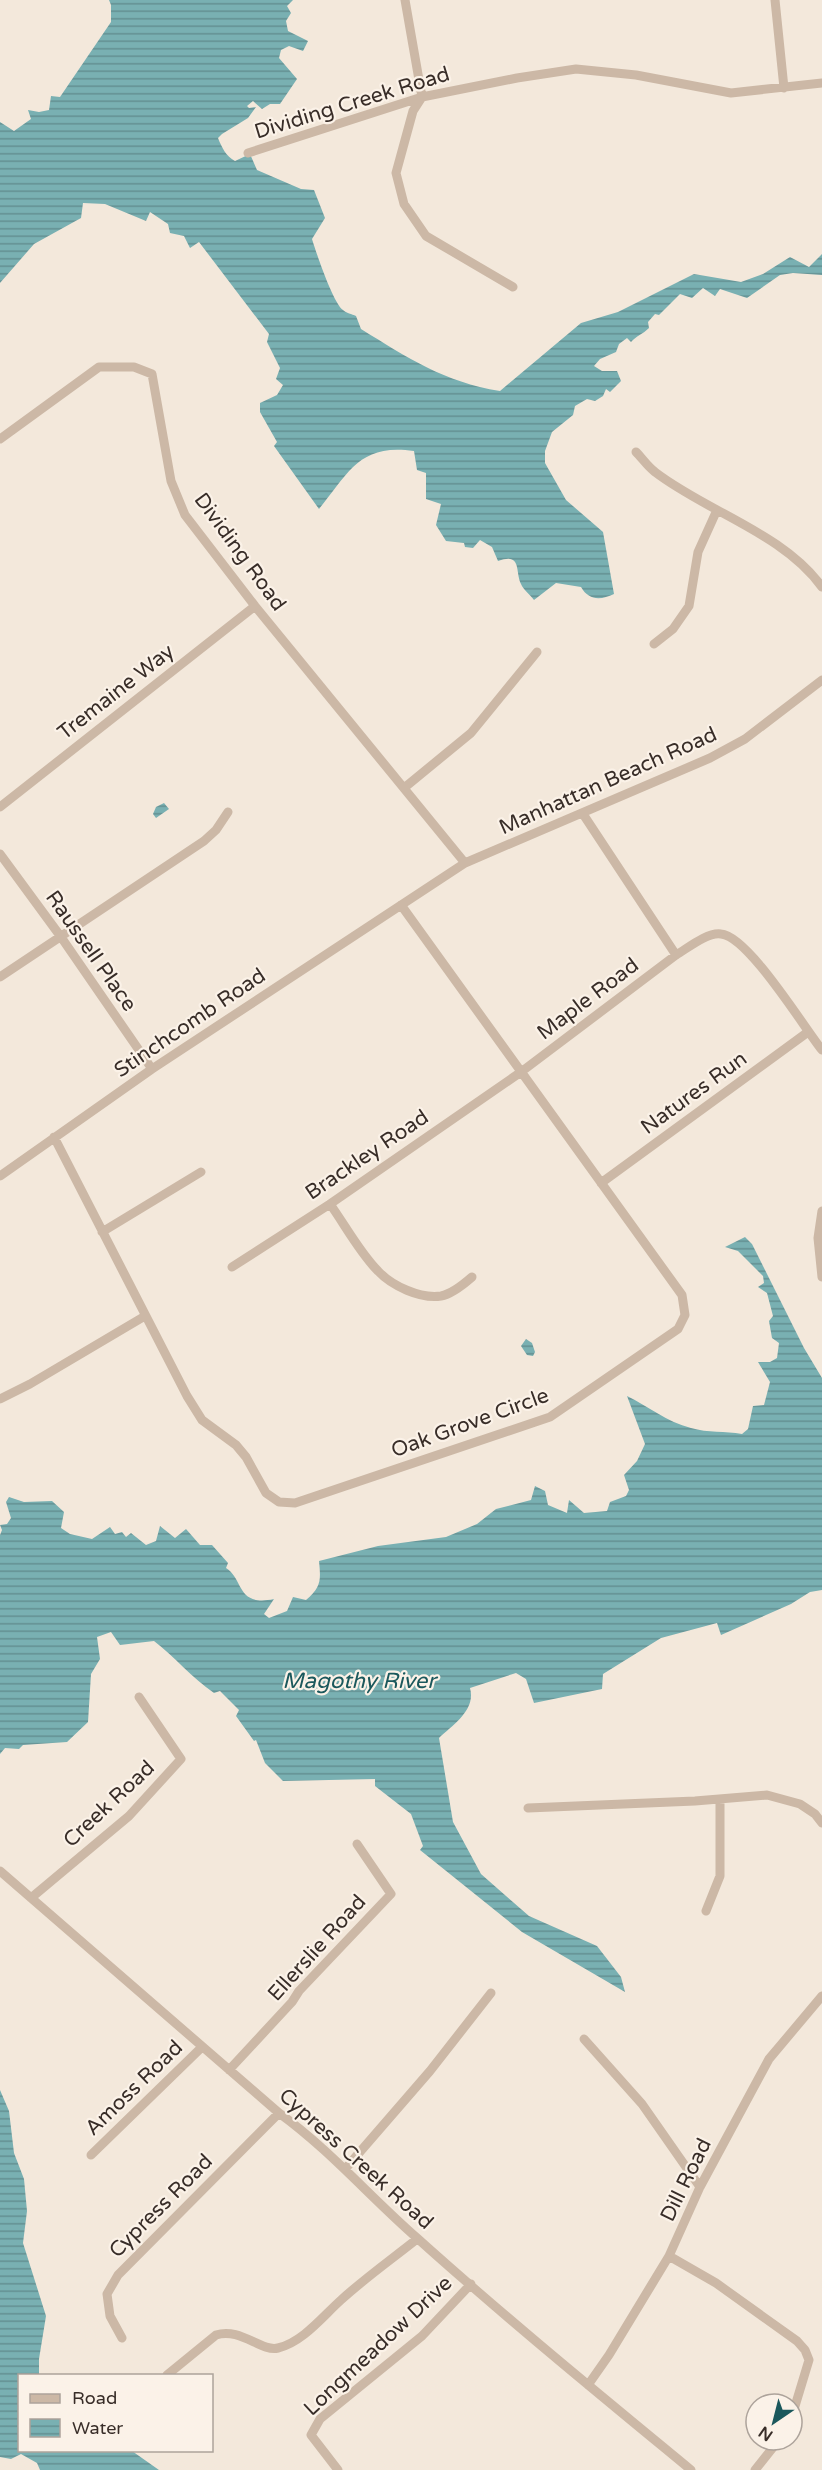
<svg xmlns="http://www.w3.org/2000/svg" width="822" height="2470" font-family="'Varela Round',sans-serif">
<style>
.water{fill:url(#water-rules)}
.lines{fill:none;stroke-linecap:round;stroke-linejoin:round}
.minor{stroke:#ccb8a6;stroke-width:9}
.labels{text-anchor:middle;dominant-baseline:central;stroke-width:4.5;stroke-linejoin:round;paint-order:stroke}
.street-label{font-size:21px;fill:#382d28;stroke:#fbf2e8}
.water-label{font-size:22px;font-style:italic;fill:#1b585c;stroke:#fbf2e8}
</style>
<defs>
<pattern id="water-rules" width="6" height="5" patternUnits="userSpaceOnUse" patternTransform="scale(1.5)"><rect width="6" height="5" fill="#79b0b2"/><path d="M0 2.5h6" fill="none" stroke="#649091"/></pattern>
</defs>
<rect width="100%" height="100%" fill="#f3e8db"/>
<path class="water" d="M109,0H293L287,6L291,13L286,21L288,31L308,41L303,51L289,46L281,50L279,58L297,79L280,104H270L262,109L253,101L247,106L249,108L256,107L248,118L222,134L218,138C222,148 226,156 235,161L250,154L257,170L301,189L314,190L325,218L312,239C316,252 333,303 343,310C346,313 352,314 356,316L361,329C408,358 444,382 500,391L581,323L618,312L694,274L741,282L763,274L790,257L809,267L822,254V275L793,273L780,275L747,298L720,289L715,296L703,288L692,298L680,294L659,315L655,314L648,322L649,328C643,334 636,336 631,342L627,338L619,344L616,352L600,359L594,366L602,371H617L621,381L610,392L606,389L603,396L595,401L587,399L575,406L573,415L552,432L545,451V463L566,500L603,532L614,594C601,600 589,601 581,587L556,583L534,600C530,595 523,589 521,584C515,571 522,552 498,561L492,547L480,540L473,548L465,547L464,543L446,541L436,525L441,504L426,499V473L417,470L414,451C360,443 349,472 319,509L274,446L277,442L260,412V403L277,395L283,385L276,379L280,368L267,342L269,334L199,242L190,248L184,236L170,233L168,224L150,212L146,221L105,204L83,203L81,218L34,244L0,283V122L14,131L31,119L28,110L39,112L49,110L51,96L60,97L111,22V5Z
M164,803L169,809L156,818L153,814L156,807Z
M745,1237L752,1244L804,1348L822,1378V1590L810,1592L791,1604L721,1635L717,1623L661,1638L603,1674L602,1689L534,1703L526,1679L516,1673L470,1688C476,1710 454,1724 439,1738L453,1822L481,1874L529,1916L597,1946L621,1977L625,1992L522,1932L420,1850L423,1846L411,1814L375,1786V1779L283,1781L265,1763L256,1740L254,1741L236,1716L239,1710L220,1691L214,1693C192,1678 175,1657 154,1641L120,1645L111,1632L97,1637L100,1659L91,1674L88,1722L67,1742L23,1745L19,1749L5,1748L0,1754V1535L2,1530L0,1525L7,1524L11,1518L6,1502L9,1497L24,1502L52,1501L64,1512L61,1528L70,1534L92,1539L110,1527L115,1534L122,1532L126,1537L131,1533L146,1545L156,1541L160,1526L175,1538L186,1529L200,1545H212L228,1563L226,1568C244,1579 236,1607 274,1599L264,1614L269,1618L287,1611L293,1597L306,1600C321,1587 321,1581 319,1561L378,1546L446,1537L477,1524L496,1509L531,1500L535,1486L545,1491L548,1505L567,1513L569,1500L584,1513L607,1511L610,1502L626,1496L629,1490L624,1475L637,1461L645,1444L627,1396C648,1406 667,1422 691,1428C708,1433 725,1431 742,1434L748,1429L753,1406L764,1405L770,1382L758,1362H770L777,1358L779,1343L772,1338L769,1321L773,1316L767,1293L758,1287L764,1283L763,1276L738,1251L725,1247Z
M526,1339L532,1343L535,1352L533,1356L527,1355L521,1346Z
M0,2090L9,2111L14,2153L24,2179L27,2211L23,2243L46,2316L39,2359V2375L20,2376V2450L132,2451L159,2470H40L37,2463L21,2454L11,2459L0,2457Z"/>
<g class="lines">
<path class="minor" d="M405,0L422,97L413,111L396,173L404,204L426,236L513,287
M775,0L784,88
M248,153L422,97L517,78L576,69L636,75L731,93L822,83
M0,439L99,367H134L152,374L171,481L185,515L255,606L465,863
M636,452C642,458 648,467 655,472C707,512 783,533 822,587
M654,644L673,629L689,606L698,552L717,510
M404,788L471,733L537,652
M0,807L255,606
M583,814L676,955C688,948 707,932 721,934C748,936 803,1026 822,1050
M0,854L61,937L152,1069
M0,977L204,841L216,830L228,812
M54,1137L187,1396L202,1420L236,1445L246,1457L266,1493L279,1502L295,1503L550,1417L678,1329L685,1315L682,1295L401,905
M0,1176L152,1069L465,863L710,758L745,739L822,680
M601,1183L808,1032
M330,1204C345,1225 360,1253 378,1271C392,1286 420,1299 441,1296C452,1294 464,1284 472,1277
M822,1211L818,1238L822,1277
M102,1232L201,1172
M232,1267L330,1204L521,1072L676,955
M0,1399L30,1384L145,1316
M528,1808L695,1801L767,1795L800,1804L815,1814L822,1823
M0,1871L279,2113C330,2150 370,2197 417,2238C506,2318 599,2394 691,2470
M31,1898L129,1816L181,1759L139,1697
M706,1911L720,1876V1800
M584,2039L642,2104L700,2187
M229,2070L292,2002L299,1991L391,1894L357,1844
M91,2155L202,2047
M346,2168L430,2071L491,1993
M669,2256L716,2283L797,2341L805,2350L809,2360L792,2416
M122,2338L110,2316L107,2294L118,2275L279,2113
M167,2375L216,2335C240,2327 261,2352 278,2348C303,2342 323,2316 341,2300C365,2278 392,2259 417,2239
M588,2385L609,2355L669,2256L700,2187L769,2059L822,1996
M338,2470L311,2435L320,2419L422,2336L471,2284
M755,2470L779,2440"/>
</g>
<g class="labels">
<g class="street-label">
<text transform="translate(352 103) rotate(-17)">Dividing Creek Road</text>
<text transform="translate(240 552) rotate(54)">Dividing Road</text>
<text transform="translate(116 692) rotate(-38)">Tremaine Way</text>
<text transform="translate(608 781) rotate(-24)">Manhattan Beach Road</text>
<text transform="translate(91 951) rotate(55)">Raussell Place</text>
<text transform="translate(588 999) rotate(-37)">Maple Road</text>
<text transform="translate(190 1023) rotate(-34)">Stinchcomb Road</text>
<text transform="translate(694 1093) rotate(-36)">Natures Run</text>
<text transform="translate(367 1155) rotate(-34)">Brackley Road</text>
<text transform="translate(470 1423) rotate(-20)">Oak Grove Circle</text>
<text transform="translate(109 1804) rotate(-43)">Creek Road</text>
<text transform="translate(317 1948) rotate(-48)">Ellerslie Road</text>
<text transform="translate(134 2088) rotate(-44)">Amoss Road</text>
<text transform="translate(356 2159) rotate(42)">Cypress Creek Road</text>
<text transform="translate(686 2180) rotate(-64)">Dill Road</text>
<text transform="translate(161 2206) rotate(-45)">Cypress Road</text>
<text transform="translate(378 2346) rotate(-43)">Longmeadow Drive</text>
</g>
<g class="water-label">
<text x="359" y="1681">Magothy River</text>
</g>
</g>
<rect x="18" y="2374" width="195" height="78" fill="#fbf2e8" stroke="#ada39b" stroke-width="1.5"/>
<rect x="30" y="2394" width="30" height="9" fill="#ccb8a6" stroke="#ada39b" stroke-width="1.5"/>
<text x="72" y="2404" font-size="18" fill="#382d28">Road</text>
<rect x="30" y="2419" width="30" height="18" fill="url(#water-rules)" stroke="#ada39b" stroke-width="1.5"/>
<text x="72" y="2434" font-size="18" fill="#382d28">Water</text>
<g transform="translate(774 2422) rotate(215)"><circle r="28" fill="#fbf2e8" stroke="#ada39b" stroke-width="1.5"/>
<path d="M0-4.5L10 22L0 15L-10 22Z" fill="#1b585c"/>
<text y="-9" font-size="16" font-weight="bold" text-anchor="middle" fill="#382d28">N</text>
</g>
</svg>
